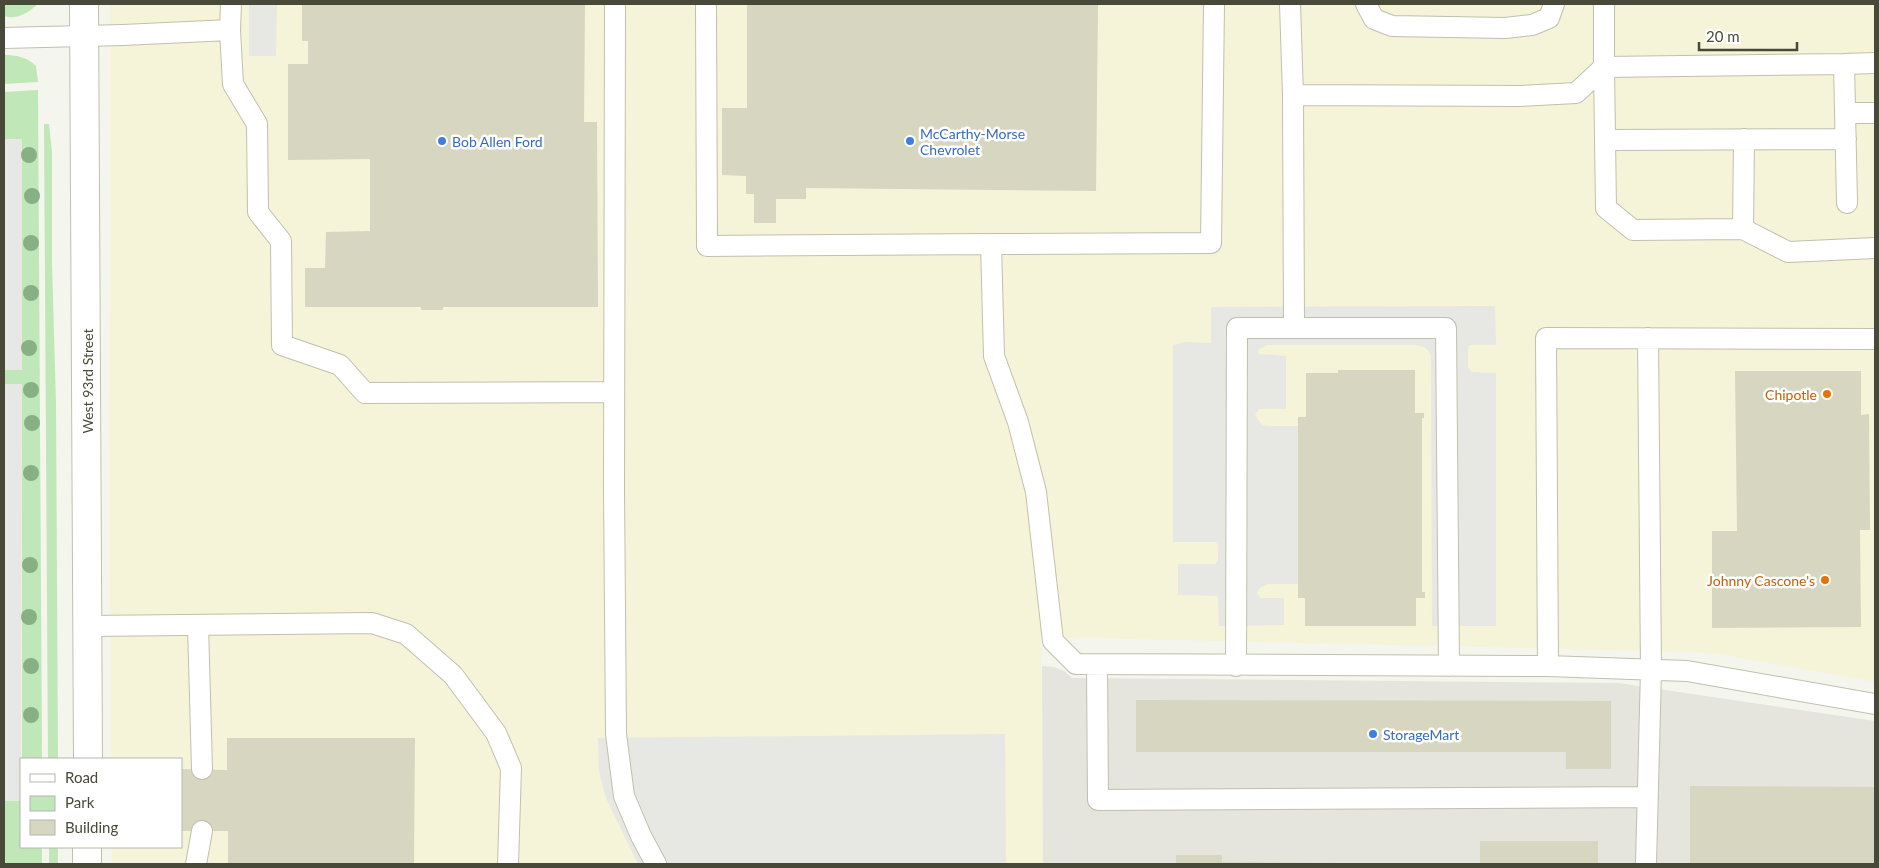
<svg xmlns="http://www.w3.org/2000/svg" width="1879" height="868" font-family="Lato,sans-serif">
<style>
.commercial{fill:#f5f4d8}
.industrial{fill:#e5e4dd}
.green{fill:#bfe7b7}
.parking{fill:#e7e7e3}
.building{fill:#d6d6c1}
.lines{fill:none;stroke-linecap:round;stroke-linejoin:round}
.service-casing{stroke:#c0c0ae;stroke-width:22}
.minor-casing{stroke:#c0c0ae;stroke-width:30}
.service{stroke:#fff;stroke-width:20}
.minor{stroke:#fff;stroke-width:28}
.tree{fill:#87b184}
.shop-dot{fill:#3f7fe0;stroke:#fff;stroke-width:2}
.food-dot{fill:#e8710a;stroke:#fff;stroke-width:2}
.labels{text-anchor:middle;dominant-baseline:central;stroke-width:5;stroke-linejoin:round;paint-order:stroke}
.shop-label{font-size:14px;fill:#366cbe;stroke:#fff;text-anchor:start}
.street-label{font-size:14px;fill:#494939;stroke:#fff}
.food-label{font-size:14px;fill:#c56008;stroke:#fff;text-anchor:end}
</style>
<rect width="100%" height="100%" fill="#f4f5ec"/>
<path class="commercial" d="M110,4H1875V682L1725,655L1695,652L1041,637L1043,864H112V847H181V759H111L109,409L111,247Z"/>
<path class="industrial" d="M1042,666L1054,667L1064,671L1072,678L1618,683L1875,721V864H1043Z"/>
<path class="green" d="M4,4H37V5C28,13 16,20 4,16Z
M4,55C16,55 27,57 36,66L38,82L4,84Z
M38,90L42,759H22V384H4V370H22V139H4V92Z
M44,124H49L52,153V263L56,404L58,759H48Z
M4,801H21V847H42V864H4Z
M49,847H58V864H49Z"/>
<path class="parking" d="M249,4H277L276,56H249Z
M4,139H22V370H4Z
M1495,306L1496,345H1470L1468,347V367L1471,372L1496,373V626H1432L1431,355L1428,350L1424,347L1416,345H1267L1259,349L1258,352L1259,354L1286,356V409H1259L1255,414L1258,420L1263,425L1268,426H1298V584H1268L1261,587L1257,592L1260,598H1284V625L1219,626L1218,599L1217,596L1178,595V564H1215L1218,560V545L1216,542H1173V345L1185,342L1211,343V307Z
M4,384H22L21,801H4Z
M1005,734L1006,864H638L606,798L599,772L598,738Z"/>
<path class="building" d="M302,4H585L584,122H597L598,307H443V310H421V307H305V268H325L326,232L370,231V159L288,160V64H308V41H302Z
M747,4H1098L1096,191L806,188V199H776V223H754V194H746V176L722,175V108H747Z
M1338,370H1415V413H1424V418H1422V592H1425V598H1416V626H1305V598H1298V417H1306V373H1338Z
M1735,371H1861V415L1869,414L1870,530H1860L1861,627L1712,628V531H1737Z
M1136,700L1611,701V769H1566V752H1136Z
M227,738H415L414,864H228V831H181V769L227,770Z
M1690,786L1875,787V864H1690Z
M1480,841H1598V864H1480Z
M1176,855H1222V862L1335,863V864H1176Z"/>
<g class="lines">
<defs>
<path id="service" d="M615,4L614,489L616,734L624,796L641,836L656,864
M706,4L707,246L991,244L994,356L1018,422L1036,492L1053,641L1076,664L1548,666
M1290,4L1293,95L1520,96L1576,93L1604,67V4
M1366,4L1374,19L1392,26L1505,28L1532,25L1549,18L1554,4
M230,30L233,84L257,124L258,212L281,241L282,345L340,365L365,393L614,392
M4,38L123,35L230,30L231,4
M1844,64L1604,67L1606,208L1633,230L1743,229L1788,252L1875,248
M1293,95L1294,328
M1845,113H1875
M1605,140L1846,139
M1847,203L1844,64L1875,63
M1743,229L1744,139
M991,244L1211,243L1214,4
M1875,339L1546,338L1548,666L1687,671L1875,704
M198,625L202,769
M88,626L372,623L406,634L453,675L496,733L511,768L508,864
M1097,665L1098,800L1648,797
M1236,666L1237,328H1446L1449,666
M196,864L202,831
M1646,864L1651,670L1648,338"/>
<path id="minor" d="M84,4L88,759
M87,864V847"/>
</defs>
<use href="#service" class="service-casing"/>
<use href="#minor" class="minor-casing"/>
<use href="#service" class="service"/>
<use href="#minor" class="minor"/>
</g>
<g class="tree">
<circle cx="29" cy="155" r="8"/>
<circle cx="32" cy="196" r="8"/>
<circle cx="31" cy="243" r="8"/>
<circle cx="31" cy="293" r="8"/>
<circle cx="29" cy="348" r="8"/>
<circle cx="31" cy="390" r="8"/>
<circle cx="32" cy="423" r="8"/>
<circle cx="31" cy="473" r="8"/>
<circle cx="30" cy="565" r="8"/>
<circle cx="29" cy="617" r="8"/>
<circle cx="31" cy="666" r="8"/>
<circle cx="31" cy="715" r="8"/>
</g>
<g class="shop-dot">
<circle cx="442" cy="141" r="5"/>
<circle cx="910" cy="141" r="5"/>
<circle cx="1373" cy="734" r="5"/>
</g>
<g class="food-dot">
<circle cx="1827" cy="394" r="5"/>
<circle cx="1825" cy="580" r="5"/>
</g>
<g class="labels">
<g class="shop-label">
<text x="920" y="133">McCarthy-Morse<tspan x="920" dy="16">Chevrolet</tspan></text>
<text x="452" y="141">Bob Allen Ford</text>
<text x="1383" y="734">StorageMart</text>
</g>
<g class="street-label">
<text transform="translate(87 381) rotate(-90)">West 93rd Street</text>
</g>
<g class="food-label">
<text x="1817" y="394">Chipotle</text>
<text x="1815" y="580">Johnny Cascone's</text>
</g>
</g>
<rect width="1879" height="868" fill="none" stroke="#494939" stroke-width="10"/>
<rect x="20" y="758" width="162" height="90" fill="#ffffff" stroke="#b6b6b0"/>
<rect x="30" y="774" width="25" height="8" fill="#ffffff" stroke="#b6b6b0"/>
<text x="65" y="783" font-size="15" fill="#494939">Road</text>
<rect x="30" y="796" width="25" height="15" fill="#bfe7b7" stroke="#b6b6b0"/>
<text x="65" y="808" font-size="15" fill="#494939">Park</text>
<rect x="30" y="820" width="25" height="15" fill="#d6d6c1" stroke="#b6b6b0"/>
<text x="65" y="833" font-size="15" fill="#494939">Building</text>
<path d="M1699 42v8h98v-8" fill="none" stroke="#494939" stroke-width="2.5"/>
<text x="1706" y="42" font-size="15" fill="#494939" stroke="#ffffff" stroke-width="4" paint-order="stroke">20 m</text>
</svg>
